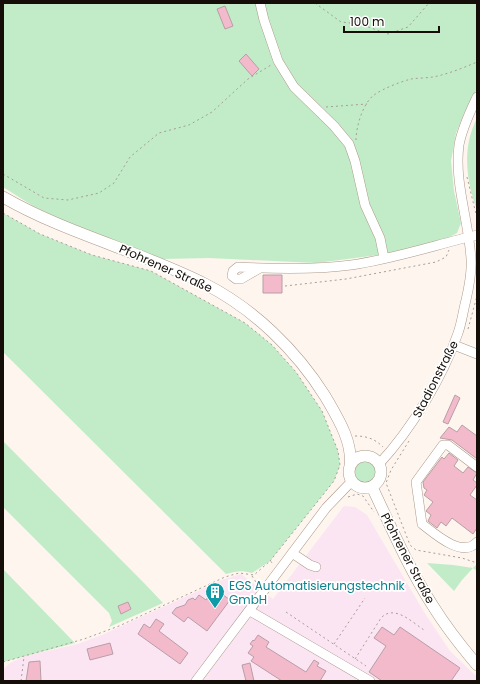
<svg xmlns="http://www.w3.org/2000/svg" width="480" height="684" font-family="Poppins,sans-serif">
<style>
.industrial{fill:#fbe5f3}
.green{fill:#c1ecc7}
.building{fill:#f3bacc;stroke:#b89ea6}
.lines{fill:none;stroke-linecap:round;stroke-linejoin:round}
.minor-casing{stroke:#ac9888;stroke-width:10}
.major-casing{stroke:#ac9888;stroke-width:12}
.path{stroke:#a69e97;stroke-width:1;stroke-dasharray:2 3;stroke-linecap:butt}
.minor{stroke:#fff;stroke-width:9}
.major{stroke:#fff;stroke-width:11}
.labels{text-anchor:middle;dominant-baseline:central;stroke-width:3.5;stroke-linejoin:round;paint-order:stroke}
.street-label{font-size:12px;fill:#150e08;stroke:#fff}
.culture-label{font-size:12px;fill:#0d838f;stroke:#fff;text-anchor:start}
</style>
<rect width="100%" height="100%" fill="#fdf5ee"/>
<path class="industrial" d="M344,506L355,507L367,515L424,612L450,651L477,677V681H3V670L10,663L25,656L78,644L102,635L222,580L241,574L273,599Z"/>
<path class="green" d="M3,3H477V89L466,109L456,133L451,161L454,191L461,223L457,233L440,242L386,254L316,263L209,258L162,259L61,220L33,206L3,187Z
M477,118V209C474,204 473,197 471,191C465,165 465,142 477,118Z
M3,213L40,234L92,255L151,271L245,323L272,345L296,372L322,411L338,451L340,465L334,481L270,561L252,573C242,570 236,571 226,574L3,352Z
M3,441L146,585L163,603L109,627L112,621L109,613L3,507Z
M351 472a14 14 0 1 1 28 0a14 14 0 1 1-28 0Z
M427,563L453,565L473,568L477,564V571L473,568L462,580L454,591Z
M3,569L71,639L75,643L3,662Z"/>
<path class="building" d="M225,6L233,26L225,29L217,9Z
M246,54L259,69L252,76L239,61Z
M263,275H282V293H263Z
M455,395L460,398L448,424L443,422Z
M462,425L477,436V459L452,440L440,438L449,427L457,432Z
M449,453L458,460L454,466L463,473L468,467L477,473L473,480L477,483V485L470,495L477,500V528L473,534L452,518L446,526L441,522L437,528L428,521L431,515L426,511L433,502L424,495L427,490L424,488L423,482L442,457L444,459Z
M214,588L230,600L207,631L188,617L184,622L172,613L176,608L185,605L188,600L193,598L195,600L199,595L206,600Z
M128,602L131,609L121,614L118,606Z
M156,619L164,624L159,631L188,653L180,664L138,634L144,624L150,628Z
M382,627L394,635L400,627L460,668L451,681H382L369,672L386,646L374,638Z
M258,635L269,642L266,647L306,672L314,660L319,663L317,666L326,671L320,681H282L251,661L254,657L248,653L253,646L250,644L253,640L254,641Z
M110,643L113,654L90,660L87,649Z
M40,661L41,681H26L29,662Z
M250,663L254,681H246L242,665Z"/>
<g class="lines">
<defs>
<path id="minor" d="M260,3L264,20L278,61L294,87L334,126L349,144L355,161L365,205L380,238L384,258
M260,268L241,279H236L232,276L233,271L238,267C276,269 314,270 351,265C394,259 435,245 477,235
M454,345L477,354
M379,464C411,430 443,377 458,333C462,322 463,311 466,300C469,287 472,273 471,259C469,221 454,183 459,145C462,128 470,112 477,97
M477,467L448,445H443L416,482L422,524C434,533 462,559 477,542
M292,553L310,565L316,567
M250,611L370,681
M196,681L326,508L351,482"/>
<path id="major" d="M3,197C67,234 140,251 205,284C254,309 296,350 325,396C337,417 353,441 350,466
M349 472a16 16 0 1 1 32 0a16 16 0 1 1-32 0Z
M372,487C391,527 409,569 433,606C446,627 461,646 477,665"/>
</defs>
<use href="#minor" class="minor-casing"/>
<use href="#major" class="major-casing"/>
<path class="path" d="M315,3L341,22L360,24L388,34L408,27L429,3
M326,107L367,104
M356,140C356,127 363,103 374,95C384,88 400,82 411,79C418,78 426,78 433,77C448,74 463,68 477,62
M3,174L44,198L68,200L99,193L114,183L130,157L159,133L189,125L212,112L248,79L271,65
M467,177L477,218
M3,213L40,234L92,255L151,271L245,323L272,345L296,372L322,411L338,451L340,465L334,481L270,561
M285,286L346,279L436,262L446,257L449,250
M468,329L477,296
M355,436C367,436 375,439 383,447
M409,441L391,470L386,483L410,545L416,550L462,558L477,563
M348,497L357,494L363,496L374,512
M252,576L258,585
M286,612L366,666
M334,644L365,598
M355,659L381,618C394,604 412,622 424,630
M3,662L84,639L119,626L225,577L239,573L254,575L270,561L274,564
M21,681L24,657"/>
<use href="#minor" class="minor"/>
<use href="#major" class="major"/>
</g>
<defs>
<symbol id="building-pin" viewBox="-11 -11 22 30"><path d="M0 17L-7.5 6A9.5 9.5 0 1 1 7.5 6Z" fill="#0f9aa8" stroke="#fff"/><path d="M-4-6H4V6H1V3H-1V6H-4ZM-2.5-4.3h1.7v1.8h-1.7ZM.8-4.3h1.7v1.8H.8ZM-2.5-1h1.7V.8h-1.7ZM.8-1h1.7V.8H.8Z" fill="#fff"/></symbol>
</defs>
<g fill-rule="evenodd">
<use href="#building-pin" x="204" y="581" width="22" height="30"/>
</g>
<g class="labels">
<g class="street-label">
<text transform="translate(166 268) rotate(24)">Pfohrener Straße</text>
<text transform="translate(435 379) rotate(-63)">Stadionstraße</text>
<text transform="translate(408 558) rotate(62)">Pfohrener Straße</text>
</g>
<g class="culture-label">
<text x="229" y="585">EGS Automatisierungstechnik<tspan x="229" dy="14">GmbH</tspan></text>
</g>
</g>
<rect width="480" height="684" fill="none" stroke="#150e08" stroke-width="8"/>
<path d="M344 26v6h95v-6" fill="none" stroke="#150e08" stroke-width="2"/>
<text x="350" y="26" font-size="12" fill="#150e08" stroke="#ffffff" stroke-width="3" paint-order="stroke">100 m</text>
</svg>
